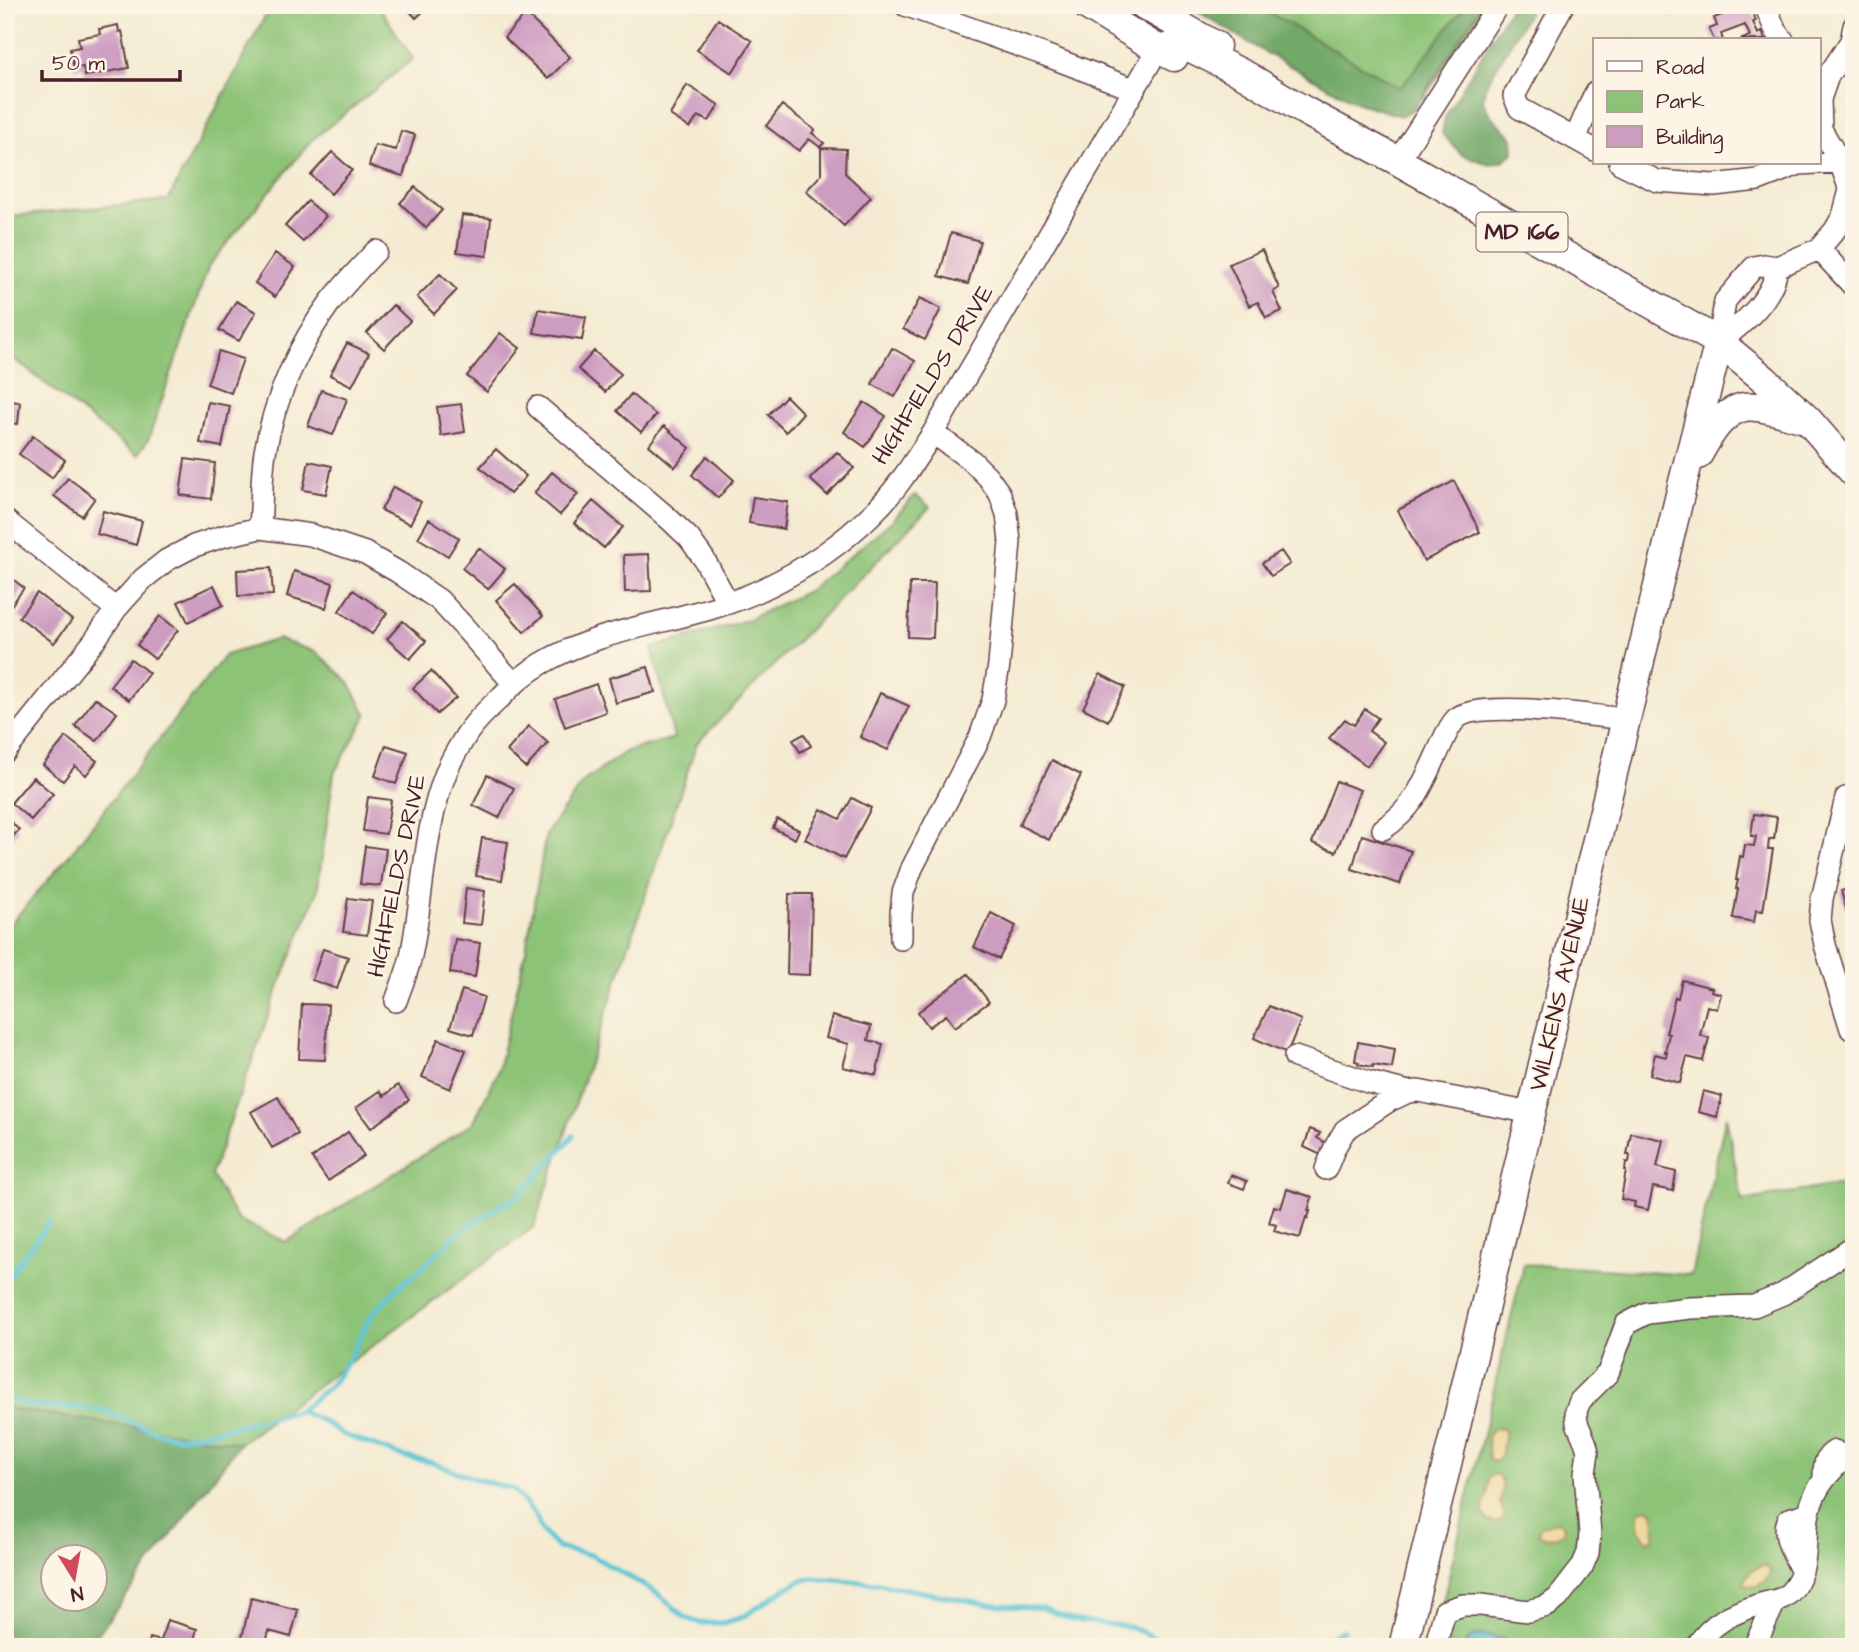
<svg xmlns="http://www.w3.org/2000/svg" width="1859" height="1652" font-family="'Architects Daughter',sans-serif">
<style>
.green{fill:#8cc376;stroke:#6b7150;stroke-width:2}
.forest{fill:#71a967;stroke:#5e6449;stroke-width:2;fill-rule:evenodd}
.sand{fill:#eeda9e;stroke:#9c7c64;stroke-width:2}
.water{fill:#5bc5d7;stroke:#527281;stroke-width:2}
.lines{fill:none;stroke-linecap:round;stroke-linejoin:round}
.stream{stroke:#5bc5d7;stroke-width:5}
.building{fill:#cd9cc1}
.minor-casing{stroke:#643e44;stroke-width:24}
.major-casing{stroke:#643e44;stroke-width:31}
.minor{stroke:#fff;stroke-width:21}
.major{stroke:#fff;stroke-width:28}
.labels{text-anchor:middle;dominant-baseline:central;stroke-width:5;stroke-linejoin:round;paint-order:stroke}
.shield{fill:#fcf5e5;stroke:#7f5f63;stroke-width:2}
.shield-label{font-size:23px;font-weight:bold;fill:#4a1f2b}
.street-label{font-size:24px;fill:#4a1f2b;stroke:#fcf5e5}
</style>
<rect width="100%" height="100%" fill="#fcf5e5"/>
<filter id="ink" filterUnits="userSpaceOnUse"><feTurbulence type="fractalNoise" baseFrequency=".0143" numOctaves="2"/><feDisplacementMap in="SourceGraphic" scale="14" xChannelSelector="R" yChannelSelector="G"/><feConvolveMatrix kernelMatrix="1 2 1 2 8 2 1 2 1" color-interpolation-filters="sRGB"/></filter>
<filter id="wash" filterUnits="userSpaceOnUse"><feTurbulence type="fractalNoise" baseFrequency=".00686" numOctaves="4" result="noise"/><feDisplacementMap in="SourceGraphic" scale="28" xChannelSelector="R" yChannelSelector="G"/><feGaussianBlur stdDeviation="1.57" result="paint"/><feColorMatrix in="noise" values="0 0 0 0 0 0 0 0 0 0 0 0 0 0 0 0 0 1.4 0 .05"/><feComposite in="paint" operator="in"/></filter>
<g filter="url(#wash)">
<rect width="100%" height="100%" fill="#f4ebd2"/>
<path class="green" d="M271,5H378L413,59L312,140L209,265L148,440L137,455L5,352V217L168,200Z
M1256,5H1486L1423,99L1402,86L1400,88Z
M915,495L930,507L697,743L534,1227L240,1443L5,1409V930L66,859L225,655L278,639L316,652L348,681L367,715L334,773L317,893L280,983L211,1175L237,1219L286,1242L473,1123L497,1074L526,950L546,834L584,781L627,751L674,738L652,648L747,620L808,591L892,521Z
M1726,1116L1742,1201L1854,1182V1647H1432L1524,1264L1691,1275Z"/>
<path class="forest" d="M1187,5H1256L1400,88L1466,5H1482L1414,109L1401,116L1358,103L1266,53Z
M1512,5H1533L1485,87L1483,101L1490,115L1513,138L1514,152L1503,161L1489,164L1462,155L1442,134L1445,117Z
M5,1408L240,1443L88,1647H5ZM52,1558H94V1600H52Z"/>
<path class="sand" d="M1500,1428L1504,1430C1506,1439 1501,1446 1502,1455L1496,1462L1489,1460L1487,1437L1492,1430Z
M1493,1474L1499,1476L1503,1485L1500,1503L1505,1514L1503,1519L1497,1523L1488,1521L1483,1515V1507L1488,1494V1479Z
M1647,1508L1653,1512L1655,1522L1654,1538L1647,1541C1639,1533 1637,1522 1640,1511Z
M1557,1521L1564,1525L1563,1533C1556,1537 1545,1540 1538,1534L1540,1527Z
M1765,1566L1769,1569L1770,1573C1765,1584 1755,1590 1744,1584C1745,1574 1755,1566 1765,1566Z"/>
<path class="water" d="M1476,1635L1492,1636L1526,1647H1465L1468,1640Z"/>
<g class="lines">
<path class="stream" d="M5,1281L50,1221
M5,1395L21,1403L48,1407H78L106,1411L158,1433L180,1437L210,1432L299,1411L321,1420L342,1434L405,1457L430,1462L476,1479L513,1489L536,1516L541,1530L558,1548L591,1555L657,1593L686,1618L700,1623H723L743,1617L785,1589L800,1581L813,1578L874,1583L987,1604L1043,1608L1072,1620L1131,1627L1174,1647
M299,1411L332,1384L349,1359L371,1316L394,1291L423,1267L456,1235L488,1213L519,1196L573,1136
M1302,1647L1312,1645L1344,1630"/>
</g>
<g id="blocks">
<path class="building" d="M404,5H430L416,18Z
M1748,5H1750L1756,21L1753,22L1758,34L1762,32L1765,40H1740L1750,36L1745,25L1721,34L1723,40H1714L1709,29L1717,26L1714,18Z
M526,14L570,57L548,79L504,37Z
M718,19L752,41L732,73L697,50Z
M118,25L119,32L122,31L129,68L85,76L83,67L74,68L70,49L80,47L78,38L100,34L99,29Z
M687,85L719,105L709,121L698,116L690,128L670,115Z
M782,105L815,130L812,133L824,143L820,147L809,139L799,151L766,126Z
M401,131L415,135L403,176L369,166L375,145L396,150Z
M821,148L846,149L845,173L871,197L844,226L806,191L821,175Z
M332,152L352,170L331,194L311,175Z
M415,187L442,210L426,228L400,203Z
M308,201L326,216L303,242L285,226Z
M462,215L491,218L487,256L457,252Z
M951,233L980,241L968,284L939,276Z
M1262,250L1279,288L1273,292L1282,311L1266,318L1258,302L1249,306L1229,264Z
M275,253L295,267L275,297L255,283Z
M440,274L457,290L434,314L417,297Z
M920,298L941,309L925,340L903,329Z
M236,301L256,312L239,341L219,330Z
M393,305L410,321L384,349L367,333Z
M538,309L586,317L582,340L534,333Z
M500,333L520,348L487,392L467,376Z
M347,343L369,353L352,386L330,375Z
M892,348L915,361L895,397L872,384Z
M219,351L243,359L231,393L207,384Z
M594,351L621,374L605,392L578,369Z
M321,390L347,399L333,435L308,426Z
M631,394L656,415L641,432L617,411Z
M786,396L803,413L786,432L768,415Z
M5,401L20,402L18,424L5,423Z
M208,402L230,406L222,447L200,443Z
M864,402L886,416L865,447L844,432Z
M461,404L465,432L441,436L437,407Z
M664,426L690,448L675,467L649,445Z
M33,436L65,460L52,478L19,454Z
M496,449L526,476L510,494L480,467Z
M837,452L854,468L827,495L810,479Z
M707,456L734,480L718,498L692,475Z
M185,459L215,463L211,499L180,495Z
M309,461L332,466L326,494L303,490Z
M552,472L578,494L560,515L534,493Z
M68,478L95,498L82,516L54,496Z
M1454,481L1480,532L1424,561L1398,510Z
M393,487L421,502L410,524L381,510Z
M753,497L788,502L784,529L749,523Z
M593,501L623,527L604,548L574,523Z
M103,511L142,521L136,545L97,534Z
M429,519L459,538L448,556L418,538Z
M479,548L505,569L488,589L462,568Z
M1281,551L1290,564L1271,576L1262,563Z
M649,554L651,591L625,592L624,555Z
M271,568L273,595L238,596L237,570Z
M294,571L333,583L326,608L287,596Z
M5,573L24,588L7,611L5,610Z
M910,583H935L933,638L908,637Z
M515,584L543,616L524,632L496,600Z
M214,585L223,605L188,622L178,602Z
M353,590L387,613L372,634L339,611Z
M37,593L72,620L54,643L19,617Z
M160,616L178,630L155,659L137,645Z
M403,621L426,641L410,659L387,639Z
M131,659L149,673L129,700L110,686Z
M648,667L655,692L616,703L609,678Z
M431,671L456,698L437,714L413,688Z
M1100,674L1125,687L1108,721L1083,708Z
M596,684L606,712L565,727L555,699Z
M880,693L909,706L888,750L860,737Z
M95,698L117,713L97,741L75,726Z
M1365,709L1378,718L1369,731L1384,742L1367,766L1329,738L1345,719L1354,725Z
M529,726L548,743L526,768L507,751Z
M804,734L811,746L800,752L793,740Z
M66,737L97,761L86,775L75,766L63,781L43,765Z
M386,745L408,752L396,784L375,776Z
M1052,760L1081,775L1049,840L1019,825Z
M487,775L514,788L499,818L473,805Z
M33,777L53,794L31,820L11,803Z
M1336,781L1360,790L1336,852L1312,843Z
M368,797L391,800L386,834L363,831Z
M852,798L871,808L844,859L805,839L821,809L840,819Z
M1754,814L1777,817L1774,839H1769L1768,849H1773L1763,911L1756,910L1754,922L1733,918L1738,889H1736L1738,880H1736L1740,856L1743,857L1745,845L1754,846L1756,836H1751Z
M5,816L19,830L5,844Z
M777,819L799,830L795,839L773,828Z
M1362,835L1411,851L1400,884L1352,869Z
M482,838L508,842L502,880L476,876Z
M365,846L386,849L381,886L360,884Z
M1854,887V932H1853L1841,891Z
M466,888L485,891L481,925L462,923Z
M789,894H812L810,975L787,974Z
M348,898L372,901L367,935L343,932Z
M991,913L1016,926L999,959L974,947Z
M455,939L480,943L475,977L450,973Z
M323,949L348,957L337,989L312,980Z
M968,974L989,1002L955,1027L946,1015L929,1027L918,1012Z
M1682,980L1712,988L1711,991L1721,994L1717,1009L1707,1006L1700,1035L1709,1038L1703,1061L1687,1057L1680,1083L1650,1075L1655,1054L1666,1057L1667,1052H1665L1669,1034L1666,1033L1675,997L1678,998Z
M462,990L484,997L473,1035L450,1028Z
M302,1004L328,1005L325,1060L299,1059Z
M1269,1006L1301,1020L1287,1053L1254,1038Z
M832,1016L871,1026L868,1040L883,1044L876,1075L843,1067L849,1044L826,1038Z
M438,1039L466,1050L450,1089L422,1077Z
M1358,1042L1395,1049L1392,1068L1373,1065V1067L1358,1064L1359,1062L1355,1061Z
M398,1085L409,1100L371,1128L356,1108L380,1091L384,1096Z
M1703,1091L1722,1096L1717,1117L1698,1112Z
M278,1097L298,1134L272,1148L251,1112Z
M1310,1129L1320,1133L1317,1138L1326,1143L1321,1155L1304,1147Z
M348,1132L364,1156L328,1181L312,1158Z
M1631,1133L1663,1140L1657,1167L1676,1172L1673,1191L1653,1187L1648,1210L1634,1207L1635,1202L1621,1199L1626,1171H1625L1626,1162L1629,1163L1630,1155H1627Z
M1231,1175L1247,1181L1244,1189L1228,1183Z
M1287,1189L1312,1197L1308,1211H1310L1308,1218L1306,1217L1300,1238L1274,1231L1276,1225L1269,1223L1274,1206L1281,1208Z
M251,1598L298,1610L291,1637L269,1631L265,1647L241,1642Z
M167,1620L197,1629L192,1647H148L150,1638L161,1641Z"/>
</g>
</g>
<g filter="url(#ink)">
<use href="#blocks" fill-opacity="0" stroke="#643e44" stroke-width="2"/>
<g class="lines">
<defs>
<path id="minor" d="M905,5L1045,55L1133,89
M1563,5L1514,96L1519,108L1595,150
M1765,5L1775,29L1783,40
M1575,139L1595,93
M1398,161L1498,5
M1620,163L1657,181L1714,185L1758,180L1799,164L1852,161
M1819,249L1854,287
M1719,342L1725,301L1754,267L1764,265L1777,267L1819,249L1835,230L1843,216L1850,190L1840,162L1821,129L1820,99L1828,76L1851,41L1854,26
M1719,342C1743,324 1774,298 1777,267
M538,407L668,518L689,538L704,559L728,603
M5,520L116,609
M260,528C262,503 261,477 265,452C274,400 298,346 329,304C343,285 360,268 376,251
M5,752L95,640L116,609L143,579L167,560L194,546L224,536L260,528L311,535L365,553L398,572L439,600L465,628L514,684
M1383,829C1412,810 1422,787 1436,756C1442,744 1447,728 1456,719C1476,699 1596,716 1626,719
M901,939V914L903,893L912,868L980,737L993,700L999,665L1010,542L1007,514L1000,494L988,477L972,461L933,433
M396,1001C401,986 408,971 411,956C424,894 423,829 447,770C452,758 459,747 465,737C474,722 488,709 500,698C512,685 526,673 541,664C609,623 694,623 765,588C805,569 842,544 873,513C897,490 915,460 933,433L1158,49
M1851,1029L1825,945L1820,920L1822,899L1846,798L1854,797
M1295,1057L1368,1082L1408,1092
M1326,1169L1335,1147L1345,1130L1389,1101L1408,1092L1418,1091L1532,1113
M1801,1570C1794,1555 1780,1534 1789,1519L1809,1513
M1435,1647L1445,1611L1463,1605H1481L1528,1611L1547,1606L1558,1598L1582,1567L1588,1553L1590,1534L1585,1473L1588,1452L1586,1444L1577,1423L1576,1411L1580,1401L1608,1373L1626,1324L1647,1313L1690,1308L1754,1306L1783,1294L1854,1247
M1696,1647C1711,1623 1732,1613 1758,1605C1773,1599 1784,1603 1795,1586C1809,1566 1804,1535 1809,1512C1814,1491 1825,1477 1840,1462L1839,1456L1835,1451C1824,1457 1824,1466 1824,1478
M1754,1647L1775,1602"/>
<path id="major" d="M1086,5L1158,49L1174,57
M1144,5L1216,46
M1158,49L1187,46L1247,76L1305,111L1398,161L1719,342L1764,379L1807,419L1854,473
M1698,455C1708,437 1721,412 1744,407C1760,404 1789,415 1805,419
M1403,1647L1683,482L1719,342"/>
</defs>
<use href="#minor" class="minor-casing"/>
<use href="#major" class="major-casing"/>
<use href="#minor" class="minor"/>
<use href="#major" class="major"/>
</g>
</g>
<g class="labels">
<rect class="shield" x="1476.5" y="212.5" width="91" height="39" rx="5"/>
<g class="shield-label">
<text x="1522" y="232">MD 166</text>
</g>
<g class="street-label">
<text transform="translate(933 375) rotate(-58)">HIGHFIELDS DRIVE</text>
<text transform="translate(397 876) rotate(-78)">HIGHFIELDS DRIVE</text>
<text transform="translate(1560 994) rotate(-77)">WILKENS AVENUE</text>
</g>
</g>
<rect width="1859" height="1652" fill="none" stroke="#fcf5e5" stroke-width="28"/>
<rect x="1593" y="38" width="228" height="126" fill="#fcf5e5" stroke="#b59f9b" stroke-width="2"/>
<rect x="1607" y="61" width="35" height="10" fill="#ffffff" stroke="#b59f9b" stroke-width="2"/>
<text x="1656" y="74" font-size="21" fill="#4a1f2b">Road</text>
<rect x="1607" y="91" width="35" height="21" fill="#8cc376" stroke="#b59f9b" stroke-width="2"/>
<text x="1656" y="108" font-size="21" fill="#4a1f2b">Park</text>
<rect x="1607" y="126" width="35" height="21" fill="#cd9cc1" stroke="#b59f9b" stroke-width="2"/>
<text x="1656" y="144" font-size="21" fill="#4a1f2b">Building</text>
<g transform="translate(74 1578) rotate(169)"><circle r="33" fill="#fcf5e5" stroke="#b59f9b" stroke-width="2"/>
<path d="M0-5L12 26L0 18L-12 26Z" fill="#d1495b"/>
<text y="-10" font-size="19" font-weight="bold" text-anchor="middle" fill="#4a1f2b">N</text>
</g>
<path d="M42 70v10h138v-10" fill="none" stroke="#4a1f2b" stroke-width="3.5"/>
<text x="52" y="70" font-size="21" fill="#4a1f2b" stroke="#fcf5e5" stroke-width="5" paint-order="stroke">50 m</text>
</svg>
